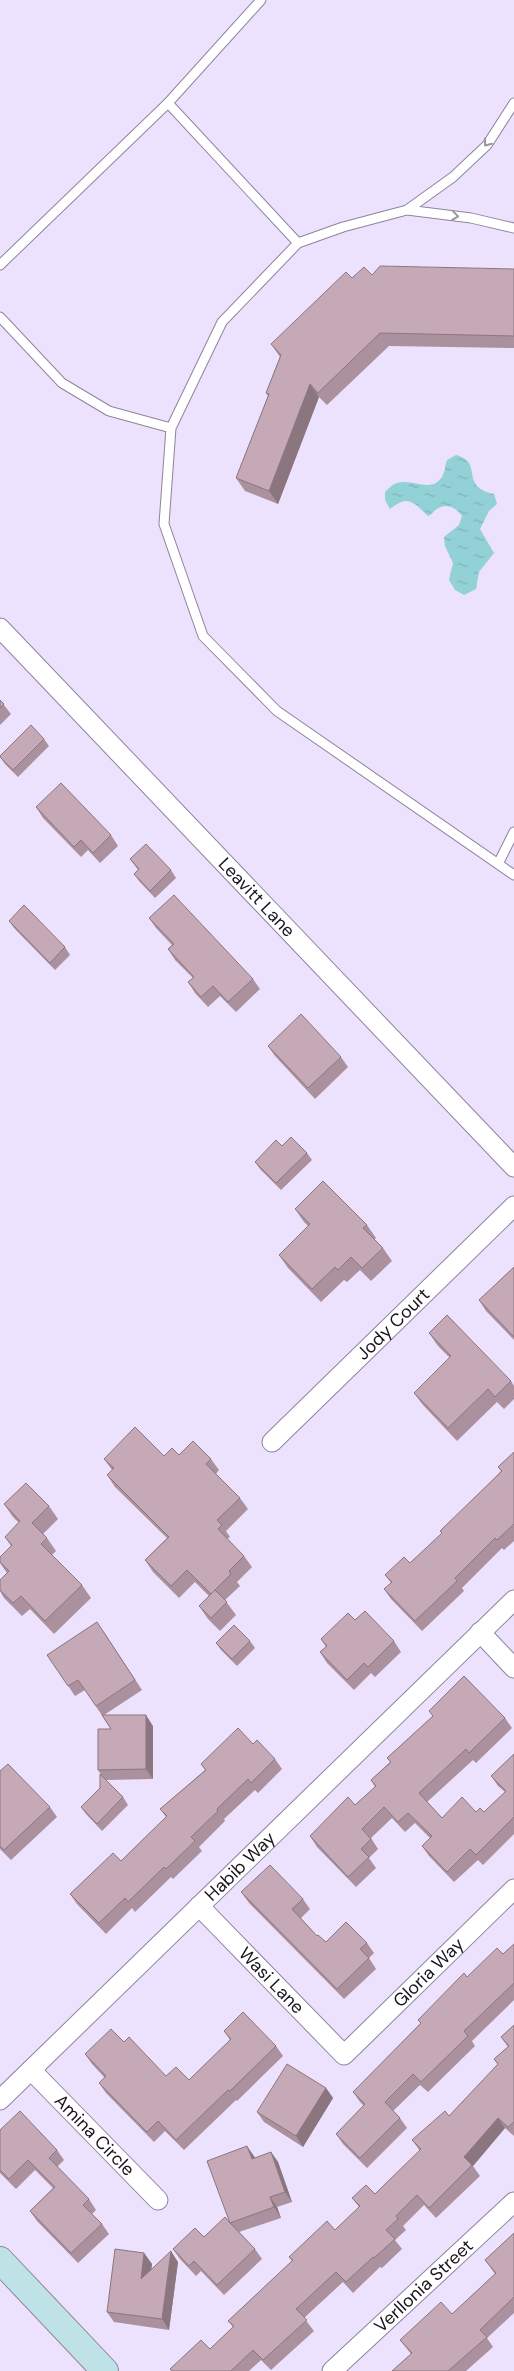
<svg xmlns="http://www.w3.org/2000/svg" width="514" height="2371" font-family="'DM Sans',sans-serif">
<style>
.water{fill:url(#water-ripples)}
.lines{fill:none;stroke-linecap:round;stroke-linejoin:round}
.service-casing{stroke:#8e849d;stroke-width:11}
.minor-casing{stroke:#8e849d;stroke-width:21}
.secondary-casing{stroke:#8e849d;stroke-width:28}
.service{stroke:#fff;stroke-width:9}
.minor{stroke:#fff;stroke-width:19}
.secondary{stroke:#bfe2e6;stroke-width:26}
.wall{fill:#aa919d}
.shaded-wall{fill:#8b767f}
.building{fill:#c6a9b6;stroke:#8b767f}
.oneway{stroke:#98969a}
.labels{text-anchor:middle;dominant-baseline:central;stroke-width:4;stroke-linejoin:round;paint-order:stroke}
.street-label{font-size:18px;fill:#19151f;stroke:#fff}
</style>
<defs>
<pattern id="water-ripples" width="26" height="14" patternUnits="userSpaceOnUse" patternTransform="scale(1.25)"><rect width="26" height="14" fill="#92d1d6"/><path d="M2 4q2-2 4 0t4 0M15 11q2-2 4 0t4 0" fill="none" stroke="#7db3b7"/></pattern>
</defs>
<rect width="100%" height="100%" fill="#ede2fe"/>
<path class="water" d="M456,455C485,463 458,486 494,494L497,504L489,511L480,529L494,553L479,572L476,589L464,595L455,590L449,580L453,563L445,546L444,537L459,525L462,516C456,508 447,502 437,509C433,511 433,514 428,516C413,502 409,494 390,509L385,500V492C388,490 391,485 395,484C411,476 432,496 443,475C445,471 445,465 447,460Z"/>
<g class="lines">
<defs>
<path id="service" d="M168,103L298,243
M514,103L487,145L453,177L407,210L343,227L298,243L222,322L171,428L164,524L203,636L277,711L514,875
M407,210L471,218L514,228
M0,265L168,103L261,0
M0,317L62,383L109,411L171,428
M498,864L514,832"/>
<g id="minor">
<path id="s1" d="M0,628L514,1167"/>
<path id="s2" d="M272,1442L514,1206"/>
<path d="M480,1632L514,1668"/>
<path id="s3" d="M199,1906L344,2055L514,1889"/>
<path id="s4" d="M31,2070L158,2200"/>
<path id="s5" d="M0,2100L514,1600"/>
<path id="s6" d="M332,2371L514,2202"/>
</g>
<path id="secondary" d="M0,2260L105,2371"/>
</defs>
<use href="#service" class="service-casing"/>
<use href="#minor" class="minor-casing"/>
<use href="#secondary" class="secondary-casing"/>
<use href="#service" class="service"/>
<use href="#minor" class="minor"/>
<use href="#secondary" class="secondary"/>
</g>
<path class="wall" d="M514,269V348L389,346L327,405L319,397L278,504L245,491L236,478L268,396L266,393L280,357L271,344L352,278L372,275Z
M0,700L11,714L0,725Z
M44,739L49,746L18,777L5,764L0,757Z
M36,807L111,835L118,846L100,863L88,850L81,857L43,818Z
M130,859L171,870L176,878L155,898L139,881L134,874L138,870Z
M149,918L253,979L260,989L236,1012L220,996L208,1007L195,993L188,982L193,978L175,960L168,949L172,945L156,928Z
M9,921L65,947L70,955L55,970L14,928Z
M268,1046L341,1057L348,1067L315,1099L275,1056Z
M282,1146L307,1153L312,1160L281,1190L260,1169L255,1162Z
M295,1209L367,1225L376,1238L374,1240L383,1248L392,1261L371,1281L360,1270L347,1282L344,1280L321,1302L288,1268L279,1255L308,1226L304,1222Z
M514,1267V1340L486,1311L479,1300Z
M429,1333L511,1381L514,1386V1399L504,1409L497,1402L457,1441L423,1405L414,1393L450,1358L438,1346Z
M514,1452V1541L504,1550L502,1548L462,1588L464,1591L422,1631L391,1599L384,1589L391,1583L385,1575L410,1563L442,1533L501,1471L498,1467Z
M179,1455L211,1459L219,1470L216,1474L240,1498L248,1509L226,1531L230,1537L227,1539L244,1556L252,1567L237,1582L240,1586L225,1600L236,1615L220,1631L208,1619L199,1606L209,1596L195,1582L179,1598L153,1572L145,1560L167,1538L115,1487L107,1475L112,1470L104,1459L164,1456Z
M4,1504L49,1506L58,1519L43,1534L47,1538L56,1551L52,1555L82,1585L91,1598L54,1634L30,1609L22,1616L4,1598L0,1591V1580L7,1573L0,1563V1557L11,1546L5,1537L19,1523L13,1517Z
M355,1620L394,1641L401,1652L375,1677L371,1673L354,1690L327,1663L320,1652L326,1647L321,1639Z
M104,1632L142,1690L104,1715L153,1726V1779L106,1780L123,1797L128,1805L102,1831L86,1814L81,1807L100,1788L102,1776L98,1770L111,1729L85,1690L75,1696L47,1655Z
M250,1641L255,1648L237,1666L221,1650L216,1643Z
M429,1711L505,1718L512,1728L476,1763L473,1760L427,1802L442,1818L476,1812H484L505,1792L498,1786L491,1776L514,1754V1834L483,1865L478,1860L454,1882L429,1856L422,1846L430,1838L415,1823L405,1832L392,1818L371,1838L378,1849L369,1858L376,1868L356,1887L317,1847L310,1836L355,1805L375,1787L371,1780L390,1762L387,1758L433,1716Z
M253,1744L275,1759L282,1769L258,1793L255,1790L224,1819L225,1821L199,1847L202,1851L173,1879L171,1877L135,1912L132,1908L106,1934L77,1904L70,1894L121,1861L166,1817L160,1809L205,1770L201,1764Z
M0,1771L50,1807L57,1817L11,1860L0,1849Z
M241,1892L303,1899L310,1909L301,1918L317,1936L326,1942L367,1943L374,1953L369,1958L376,1969L344,1999L249,1903Z
M514,1944V2000L472,2041L475,2046L428,2092L420,2085L393,2111L400,2118L407,2128L367,2168L343,2144L336,2134L364,2106L360,2102L353,2092L421,2024L418,2020L467,1977L503,1954Z
M514,2025V2136L505,2128L473,2166L480,2176L436,2218L424,2205L403,2226L406,2230L395,2240L402,2249L382,2268L380,2267L353,2293L343,2282L304,2318L314,2331L271,2370L261,2360L249,2371H171L210,2349L233,2327L228,2321L292,2261L289,2257L335,2230L359,2207L352,2198L375,2194L420,2151L412,2140L449,2116L498,2065L494,2059L508,2047L501,2037Z
M224,2031L276,2046L283,2056L237,2101L236,2100L184,2150L165,2131L154,2142L106,2093L99,2083L105,2078L92,2064L85,2054L124,2042L166,2076L189,2080L230,2040Z
M326,2088L333,2098L303,2147L264,2122L257,2112Z
M0,2130L57,2150L64,2160L57,2167L89,2199L96,2210L92,2214L102,2224L109,2234L78,2263L37,2221L30,2211L53,2188L35,2170L16,2189L0,2173Z
M271,2152L278,2162L292,2202L277,2207L281,2218L239,2232L255,2249L262,2259L224,2295L201,2271L196,2276L180,2259L173,2249L204,2237L230,2223L254,2156L255,2158Z
M514,2233V2313L487,2338L493,2347L466,2371H392L411,2354L400,2340L452,2314L495,2274L485,2260Z
M144,2253L152,2264L151,2270L178,2262L169,2330L114,2322L107,2312Z"/>
<path class="shaded-wall" d="M310,384L319,397L278,504L269,491Z
M146,1715L153,1726V1779L146,1769Z
M326,2088L333,2098L303,2147L296,2136Z
M498,2118L505,2128L473,2166L464,2157Z
M247,2146L254,2156L259,2169L252,2159Z
M271,2152L278,2162L292,2202L285,2192Z
M270,2197L277,2207L281,2218L274,2207Z
M171,2251L178,2262L169,2330L162,2319Z
M144,2253L152,2264L149,2289L141,2279Z"/>
<path class="building" d="M380,266L514,269V336L380,333L318,393L310,384L269,491L236,478L269,394L266,393L281,355L271,344L346,272L352,278L364,267L372,275Z
M0,700L4,704L0,708Z
M31,725L44,739L13,770L0,757V756Z
M61,783L111,835L93,853L81,840L74,847L36,807Z
M146,844L171,870L150,891L134,874L139,869L130,859Z
M174,895L253,979L228,1002L213,986L201,997L188,982L194,977L168,949L174,944L149,918Z
M24,905L65,947L50,963L9,921Z
M301,1014L341,1057L308,1088L268,1046Z
M291,1137L307,1153L276,1183L255,1162L276,1140L282,1146Z
M323,1181L367,1225L363,1228L383,1248L362,1268L351,1257L338,1270L335,1267L312,1289L279,1255L310,1224L295,1209Z
M514,1267V1337L479,1300Z
M447,1315L511,1381L495,1397L488,1389L448,1428L414,1393L451,1356L429,1333Z
M135,1427L164,1456L172,1448L179,1455L193,1441L211,1459L206,1464L240,1498L217,1520L222,1525L218,1529L244,1556L229,1571L231,1574L211,1594L187,1570L171,1586L145,1560L169,1537L107,1475L114,1468L104,1459Z
M514,1452V1524L497,1540L495,1538L455,1578L457,1581L415,1621L384,1589L392,1582L385,1575L404,1557L410,1563L442,1533L440,1531L502,1471L498,1467Z
M26,1483L49,1506L32,1523L47,1538L41,1544L82,1585L45,1621L21,1596L13,1603L0,1590V1580L9,1571L0,1562V1557L12,1545L5,1537L20,1521L4,1504Z
M215,1590L227,1602L211,1618L199,1606Z
M365,1611L394,1641L368,1667L364,1663L347,1680L320,1652L327,1646L321,1639L348,1613L355,1620Z
M97,1622L135,1680L96,1706L78,1680L68,1686L47,1655Z
M234,1625L250,1641L232,1659L216,1643Z
M464,1676L505,1718L469,1753L466,1749L419,1793L442,1818L462,1797L476,1812L480,1808L484,1812L506,1791L491,1776L514,1754V1817L476,1855L470,1849L447,1872L422,1846L432,1836L408,1813L398,1822L384,1807L362,1829L371,1839L361,1849L369,1857L348,1877L310,1836L348,1797L355,1805L376,1786L371,1780L391,1762L387,1758L433,1716L429,1711Z
M102,1715H146V1769L98,1770V1729H111Z
M238,1728L253,1744L257,1740L275,1759L251,1783L248,1779L217,1809L218,1811L191,1837L195,1841L166,1869L164,1867L128,1902L125,1898L99,1923L70,1894L113,1853L121,1861L167,1816L160,1809L206,1770L201,1764Z
M8,1764L50,1807L4,1850L0,1846V1771Z
M100,1774L123,1797L97,1824L81,1807L100,1788Z
M270,1865L303,1899L292,1909L317,1936L318,1935L326,1942L346,1922L367,1943L360,1949L369,1958L337,1989L241,1892Z
M514,1944V1983L464,2031L468,2036L421,2082L413,2074L385,2102L400,2118L360,2158L336,2134L365,2104L353,2092L421,2023L418,2020L464,1973L467,1977L497,1948L503,1954Z
M243,2012L276,2046L230,2091L228,2090L176,2140L158,2121L147,2132L99,2083L106,2076L85,2054L111,2029L124,2042L129,2037L166,2076L176,2067L189,2080L231,2039L224,2031Z
M514,2025V2122L508,2127L498,2118L464,2157L472,2165L429,2208L417,2195L396,2216L398,2219L386,2230L395,2239L374,2258L373,2257L346,2282L336,2272L296,2309L307,2320L263,2360L253,2350L231,2371H172L170,2369L201,2340L210,2349L234,2326L228,2321L293,2260L289,2257L327,2221L335,2230L360,2206L352,2198L366,2185L375,2194L421,2149L412,2140L445,2111L449,2116L498,2064L494,2059L509,2046L501,2037Z
M287,2064L326,2088L296,2136L257,2112Z
M20,2111L57,2150L49,2158L89,2199L83,2205L102,2224L71,2253L30,2211L55,2187L28,2160L9,2179L0,2170V2130Z
M247,2146L252,2159L271,2152L285,2192L270,2197L274,2207L230,2223L255,2249L217,2285L194,2261L189,2266L173,2249L195,2228L204,2237L225,2217L230,2223L207,2161Z
M514,2233V2297L480,2330L487,2337L448,2371H392L412,2353L400,2340L441,2302L452,2314L496,2273L485,2260Z
M115,2249L144,2253L141,2279L171,2251L162,2319L107,2312Z"/>
<defs><path id="oneway-chevron" d="M-2-3.5L2.5 0L-2 3.5" fill="none" stroke-width="1.6" stroke-linecap="round" stroke-linejoin="round" transform="scale(1.25)"/></defs>
<g class="oneway">
<use href="#oneway-chevron" transform="translate(487 143) rotate(128)"/>
<use href="#oneway-chevron" transform="translate(455 216) rotate(7)"/>
</g>
<g class="labels">
<g class="street-label">
<text stroke="none"><textPath href="#s1" startOffset="372">Leavitt Lane</textPath></text>
<text stroke="none"><textPath href="#s2" startOffset="169">Jody Court</textPath></text>
<text stroke="none"><textPath href="#s5" startOffset="335">Habib Way</textPath></text>
<text stroke="none"><textPath href="#s3" startOffset="326">Gloria Way</textPath></text>
<text stroke="none"><textPath href="#s3" startOffset="104">Wasi Lane</textPath></text>
<text stroke="none"><textPath href="#s4" startOffset="91">Amina Circle</textPath></text>
<text stroke="none"><textPath href="#s6" startOffset="125">Verllonia Street</textPath></text>
</g>
</g>
</svg>
